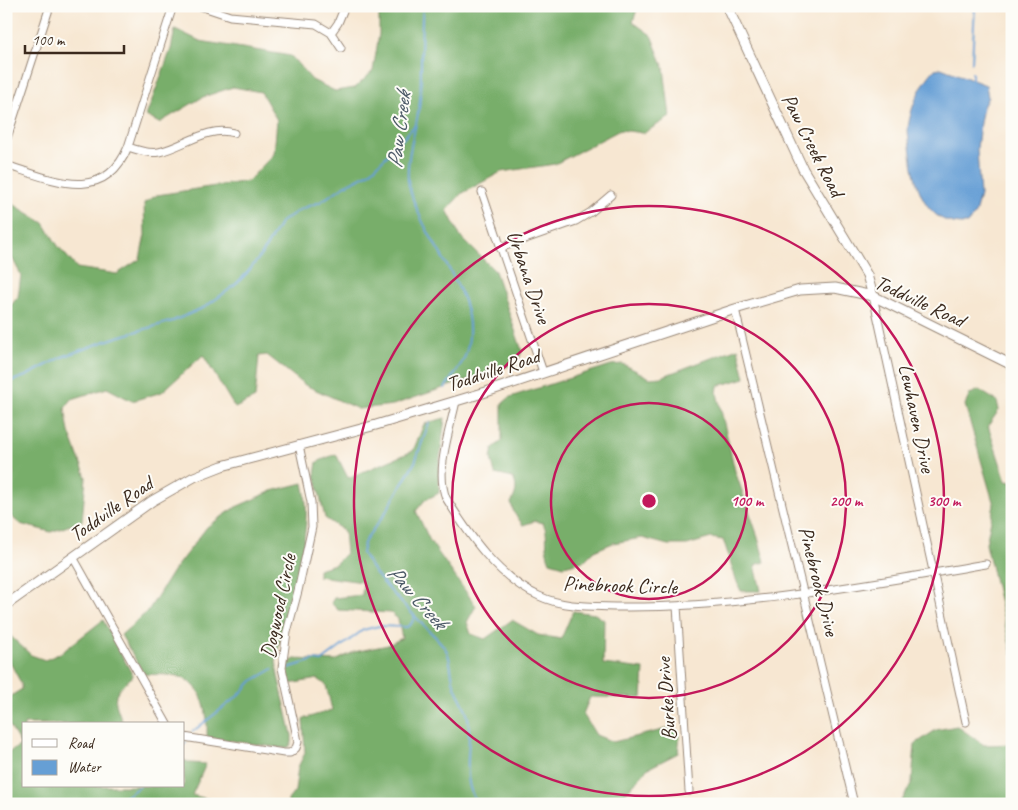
<svg xmlns="http://www.w3.org/2000/svg" width="1018" height="810" font-family="Caveat,sans-serif">
<style>
.forest{fill:#78ae6b;stroke:#5a6c44}
.water{fill:#669fd5;stroke:#50647a}
.lines{fill:none;stroke-linecap:round;stroke-linejoin:round}
.stream{stroke:#669fd5;stroke-width:2}
.minor-casing{stroke:#998878;stroke-width:9}
.tertiary-casing{stroke:#998878;stroke-width:11}
.minor{stroke:#fff;stroke-width:7}
.tertiary{stroke:#fff;stroke-width:9}
.ring{fill:none;stroke:#c2185b;stroke-width:2.5}
.labels{text-anchor:middle;dominant-baseline:central;stroke-width:4;stroke-linejoin:round;paint-order:stroke}
.street-label{font-size:21px;fill:#3b2a1e;stroke:#fdfcf7}
.water-label{font-size:22px;font-style:italic;fill:#4c5967;stroke:#fdfcf7}
.centre{fill:#c2185b;stroke:#fdfcf7;stroke-width:2.5}
.ring-label{font-size:15px;text-anchor:middle;font-weight:bold;fill:#c2185b;stroke:#fdfcf7;stroke-width:4;stroke-linejoin:round;paint-order:stroke}
</style>
<rect width="100%" height="100%" fill="#fdfcf7"/>
<filter id="ink" filterUnits="userSpaceOnUse"><feTurbulence type="fractalNoise" baseFrequency=".02" numOctaves="2"/><feDisplacementMap in="SourceGraphic" scale="10" xChannelSelector="R" yChannelSelector="G"/><feConvolveMatrix kernelMatrix="1 2 1 2 8 2 1 2 1" color-interpolation-filters="sRGB"/></filter>
<filter id="wash" filterUnits="userSpaceOnUse"><feTurbulence type="fractalNoise" baseFrequency=".0096" numOctaves="4" result="noise"/><feDisplacementMap in="SourceGraphic" scale="20" xChannelSelector="R" yChannelSelector="G"/><feGaussianBlur stdDeviation="1.12" result="paint"/><feColorMatrix in="noise" values="0 0 0 0 0 0 0 0 0 0 0 0 0 0 0 0 0 1.4 0 .05"/><feComposite in="paint" operator="in"/></filter>
<g filter="url(#wash)">
<rect width="100%" height="100%" fill="#f7e7d2"/>
<path class="forest" d="M379,6H638L633,22L651,35L664,68L670,117L644,133L620,130L555,164L501,172L461,194L447,210L460,236L495,271L522,351L517,363L393,405L358,409L305,385L267,355L259,356L255,398L235,408L203,355L162,392L132,401L107,388L72,399L65,408L69,432L86,477L82,521L51,532L20,524L6,512V479L14,474L6,453V311L18,297L21,275L6,246V202L8,201L44,223L58,246L77,268L117,274L140,259L145,235L144,203L157,195L248,181L274,154L277,120L261,92L233,87L203,97L159,123L146,116L171,49L175,29L200,41L291,56L312,80L335,91L355,88L373,71L379,34Z
M738,348L745,378L718,386L717,393L735,471L756,531L765,562L755,565L761,591H741C733,575 730,557 723,540L711,538L687,545H668L642,538L613,543L594,551L584,561L564,566L550,562C543,547 550,536 543,523L535,521L523,525L514,513L511,503C516,494 518,487 513,478L495,474L491,458L493,448L502,441V404L510,397L611,365L623,364L650,378L661,377Z
M979,390L997,401L999,410L988,426L1006,481L1012,482V654L986,544L994,505L965,405L970,394Z
M445,418L439,466V493L425,500L416,511L430,541L476,606L467,622L471,634L485,639L512,620L538,635L561,639L573,611L595,614L604,620L603,664L644,669L642,698L590,697L583,714L596,735L613,742L675,727L680,736L678,753L647,769L616,804H288V800L295,791L298,767L305,753L303,719L332,710L326,685L318,679L289,684L287,663L295,659L335,661L354,652L388,645L402,638L398,619L391,613L338,610L331,603L334,598L362,595L363,582L318,576V569L335,564L346,553L344,531L325,518L315,475L317,462L336,454L348,478L413,451L424,424Z
M303,483C316,534 286,607 276,660L278,676L292,735V743L289,747L281,748L207,737C208,712 204,682 176,676C166,674 154,675 144,674L121,635L148,611L173,571L207,527L236,507L272,491Z
M103,620L133,676C110,696 113,696 123,724H24V786H184V760L190,763L206,764L192,795L227,804H167L154,802L150,804H6V754L21,745L6,720V699L22,689L21,683L6,655V632L31,655L45,660L61,653Z
M957,726L984,745L1012,744V804H900L912,782L915,744L936,730Z"/>
<path class="water" d="M941,68L986,85L988,97L983,107L980,123L977,149L980,195L975,214L967,224C926,226 915,187 911,154C910,146 908,136 908,128C911,106 920,85 935,69Z"/>
<g class="lines">
<path class="stream" d="M423,6C420,38 422,70 420,101C417,128 406,154 408,180C409,191 413,200 417,209C435,256 484,301 465,356C461,367 451,378 445,388
M972,62L975,6
M972,81V73
M6,383L26,376L62,357L114,338L173,321L205,307L234,286L247,273L262,254L281,222L301,209L320,202L346,185L369,173L394,149L416,124
M429,423L415,462L384,515L368,536L364,543L362,553C377,580 402,602 423,625C431,633 444,643 448,654C451,663 451,674 454,684C458,696 466,705 468,718C473,745 459,780 478,804
M288,668L314,660L322,661L363,630L379,626L407,627L411,624L415,616
M192,732L238,696L252,681L273,669
M184,745L186,742
M115,804L140,786"/>
</g>
</g>
<g filter="url(#ink)">
<g class="lines">
<defs>
<path id="minor" d="M200,6L230,16L316,24L331,33L341,48
M331,33L338,23L345,6
M6,141L50,6
M128,147C137,150 149,154 159,152C183,147 208,125 234,133
M6,165C50,179 104,206 128,147L173,6
M482,192L543,372
M500,248L576,221L591,212L611,195
M873,296L966,722
M735,309L854,804
M456,401C450,430 435,470 446,498C469,535 498,578 539,596C564,608 594,606 621,607C741,608 868,584 986,564
M73,557L167,724
M677,606L689,791
M184,737L284,753H290L296,748L298,742L296,732L282,668L287,632L298,591L312,527L311,502L299,445"/>
<path id="tertiary" d="M727,6L803,169L867,275L873,296
M6,605L152,501L194,477L222,466L376,425L486,392L735,309L800,290L835,288L873,296L1012,365"/>
</defs>
<use href="#minor" class="minor-casing"/>
<use href="#tertiary" class="tertiary-casing"/>
<use href="#minor" class="minor"/>
<use href="#tertiary" class="tertiary"/>
</g>
</g>
<g class="ring">
<circle cx="649" cy="501" r="98"/>
<circle cx="649" cy="501" r="197"/>
<circle cx="649" cy="501" r="295"/>
</g>
<g class="labels">
<g class="street-label">
<text transform="translate(813 145) rotate(63)">Paw Creek Road</text>
<text transform="translate(529 277) rotate(71)">Urbana Drive</text>
<text transform="translate(920 301) rotate(25)">Toddville Road</text>
<text transform="translate(493 370) rotate(-18)">Toddville Road</text>
<text transform="translate(917 418) rotate(78)">Lewhaven Drive</text>
<text transform="translate(111 509) rotate(-35)">Toddville Road</text>
<text transform="translate(819 581) rotate(76)">Pinebrook Drive</text>
<text transform="translate(620 585) rotate(2)">Pinebrook Circle</text>
<text transform="translate(278 606) rotate(-78)">Dogwood Circle</text>
<text transform="translate(666 699) rotate(-94)">Burke Drive</text>
</g>
<g class="water-label">
<text transform="translate(399 130) rotate(-83)">Paw Creek</text>
<text transform="translate(417 597) rotate(48)">Paw Creek</text>
</g>
</g>
<circle cx="649" cy="501" r="8" class="centre"/>
<g class="ring-label">
<text x="747" y="506">100 m</text>
<text x="846" y="506">200 m</text>
<text x="944" y="506">300 m</text>
</g>
<rect width="1018" height="810" fill="none" stroke="#fdfcf7" stroke-width="25"/>
<rect x="22" y="722" width="162" height="65" fill="#fdfcf7" stroke="#afa8a0"/>
<rect x="32" y="739" width="25" height="8" fill="#ffffff" stroke="#afa8a0"/>
<text x="68" y="748" font-size="15" fill="#3b2a1e">Road</text>
<rect x="32" y="760" width="25" height="15" fill="#669fd5" stroke="#afa8a0"/>
<text x="68" y="772" font-size="15" fill="#3b2a1e">Water</text>
<path d="M25 45v8h99v-8" fill="none" stroke="#3b2a1e" stroke-width="2.5"/>
<text x="32" y="45" font-size="15" fill="#3b2a1e" stroke="#fdfcf7" stroke-width="4" paint-order="stroke">100 m</text>
</svg>
